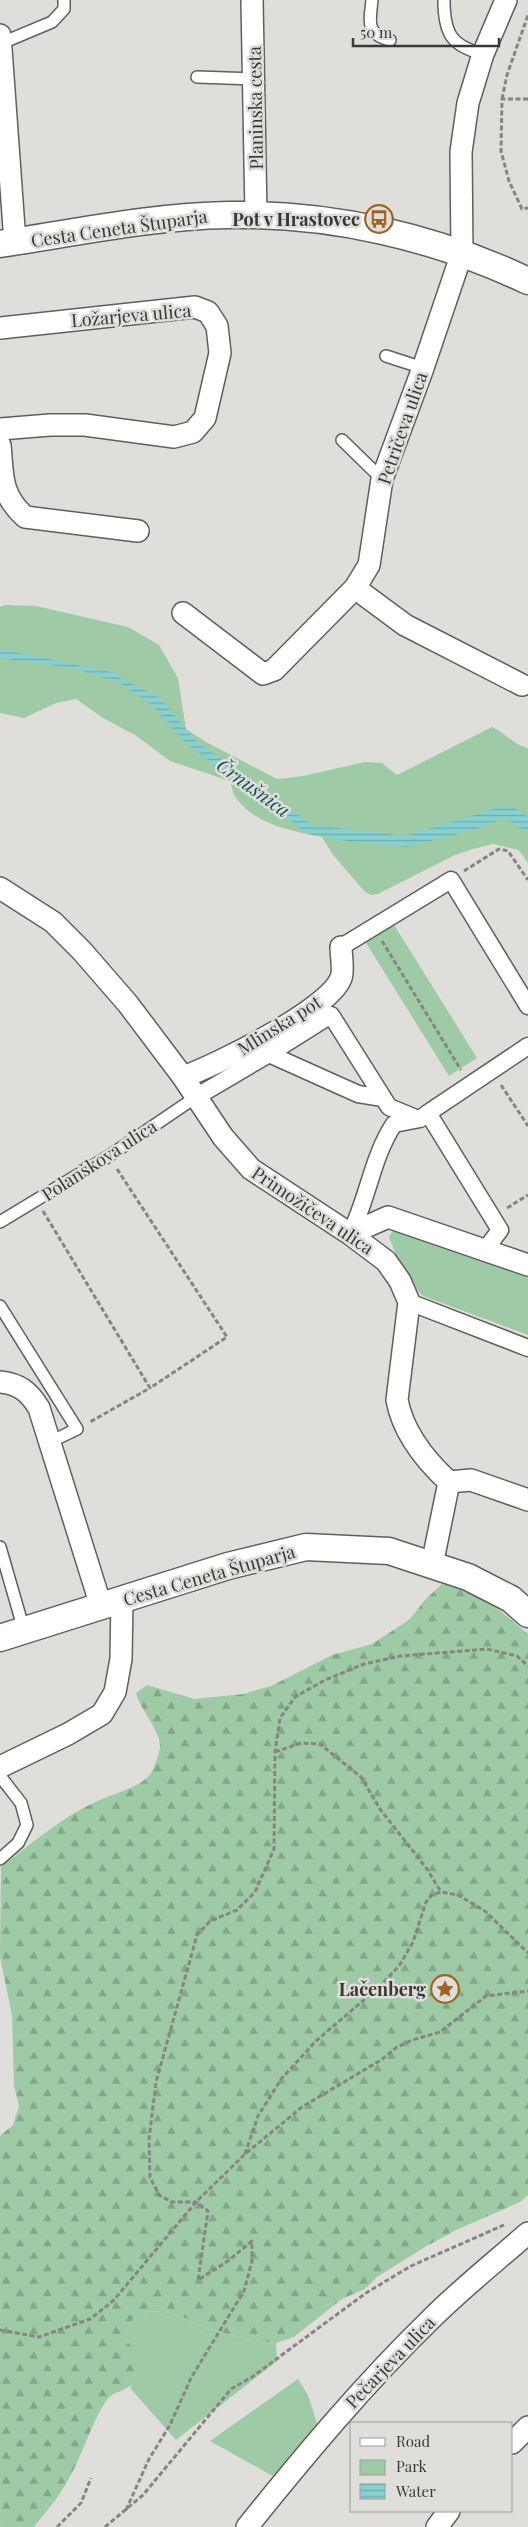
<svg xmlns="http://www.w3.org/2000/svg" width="528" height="2527" font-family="'Playfair Display',serif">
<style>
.green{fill:#9fcaa6}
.forest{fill:url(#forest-firs)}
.water{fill:url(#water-rules)}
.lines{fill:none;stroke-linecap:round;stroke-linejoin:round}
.service-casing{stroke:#615f5d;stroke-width:14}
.pedestrian-casing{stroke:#615f5d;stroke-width:19}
.minor-casing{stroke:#615f5d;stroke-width:24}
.tertiary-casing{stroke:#615f5d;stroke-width:29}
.path{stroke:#868583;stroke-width:3;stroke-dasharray:5 2.5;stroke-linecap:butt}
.service{stroke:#fff;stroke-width:11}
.pedestrian{stroke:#fff;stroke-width:16}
.minor{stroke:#fff;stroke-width:21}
.tertiary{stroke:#fff;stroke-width:26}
.labels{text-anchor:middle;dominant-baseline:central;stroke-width:5;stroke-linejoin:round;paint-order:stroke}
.street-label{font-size:18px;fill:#393837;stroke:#e0dedb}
.poi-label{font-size:18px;font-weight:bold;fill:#393837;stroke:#e0dedb;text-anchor:end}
.water-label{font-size:19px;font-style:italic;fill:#0f5051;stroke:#e0dedb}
</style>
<defs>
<pattern id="forest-firs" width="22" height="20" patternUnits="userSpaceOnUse" patternTransform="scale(1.25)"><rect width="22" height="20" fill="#9fcaa6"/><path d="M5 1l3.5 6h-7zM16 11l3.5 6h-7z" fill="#83a588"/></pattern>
<pattern id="water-rules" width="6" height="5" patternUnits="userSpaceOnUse" patternTransform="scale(1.25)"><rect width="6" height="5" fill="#88d1d2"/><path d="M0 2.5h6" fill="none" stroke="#70abab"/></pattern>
</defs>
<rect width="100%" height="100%" fill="#e0dedb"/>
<path class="green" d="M5,605L36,606L128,627L159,645L178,678L186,729L206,742L277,779L303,776L365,762L382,763L397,775L492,727C506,733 513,745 528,748V863L519,850L493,844L473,849L455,855L378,894L371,895L365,892L333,855L322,837C293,831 256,825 237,799C233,795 232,787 230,781L170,761L135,735L103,718L76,699L56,703L24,718L0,713V607Z
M391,920L477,1058L449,1076L363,938Z
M394,1229L528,1277V1335L423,1296C406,1280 397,1258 389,1237Z
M149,2311L174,2313L206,2328L246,2339L276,2343L277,2361L176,2440L130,2388C148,2358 135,2360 123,2334L133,2319Z
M298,2379L308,2395L320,2433L280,2480L210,2441Z"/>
<path class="forest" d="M442,1584C478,1590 501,1611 528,1634V2195L520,2202L456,2230L425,2247L377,2277L365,2289L342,2299L294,2337L276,2343L246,2339L206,2328L174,2313L149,2311L133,2319L123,2334C129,2346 142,2357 139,2372C135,2392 115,2388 106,2401C90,2425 83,2455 68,2480C59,2497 46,2512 34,2527H0V2136L13,2125L19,2106L14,2086L12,2015L0,1957L1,1867C39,1838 67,1812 112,1795C124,1791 144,1784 151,1773C155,1767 159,1754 160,1747C161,1732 140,1709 136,1693L147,1685L194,1699L243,1694L271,1686L332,1655L372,1644L409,1620L425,1600Z"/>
<path class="water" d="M0,649L116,673L122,679L159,697L197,742L312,825L405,836L505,806L514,808L528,817V833L504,818L477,829L408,847L339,840L308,834L187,744L151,704L120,683L72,668L0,658Z"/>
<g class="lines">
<defs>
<path id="service" d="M372,0C370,21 365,34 390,40
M444,0C444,33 451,46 483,54
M2,43L52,22L64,9V0
M197,77L255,79
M386,356L423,368
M342,440L382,479
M0,1222L109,1156L196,1097
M0,1306L77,1429L50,1442
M0,1547L24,1630
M0,1776L21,1803L27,1825L18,1843L0,1859"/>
<path id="pedestrian" d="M341,947L451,880L528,1006
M269,1054L331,1015L389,1107L418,1119
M196,1097L269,1054L358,1094L383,1098
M428,1113L528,1046
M350,1234C368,1199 372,1157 394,1124L420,1119L428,1113L500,1230L485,1250
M409,1302L528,1348"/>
<path id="minor" d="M252,0L256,215
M0,35L15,242
M0,328L195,307L208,312L217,326L220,353L205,418L193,432L174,437L85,425H50L0,429
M0,445C3,476 0,494 25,517L138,531
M355,588L405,625L522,685
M183,613L263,674L274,670L355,588L369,565L382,479L423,368L462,253L461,152L468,103L483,54L506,0
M0,888L53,922L82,951L128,1004L183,1077L223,1137L251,1169L350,1234L386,1261L400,1281L409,1302L397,1400C403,1432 425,1460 449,1482L432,1565
M183,1077C216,1065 329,1010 341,978C344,970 341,955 341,947
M350,1234L388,1217L528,1265
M0,1382C20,1384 29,1392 39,1408L101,1606
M449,1482L471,1480L528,1500
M0,1767L68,1734L102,1714L115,1692L121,1659L122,1600
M512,2443L528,2427
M247,2527C305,2455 364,2384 431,2319C461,2289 496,2261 528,2233
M437,2527L449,2511"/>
<path id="tertiary" d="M0,244C73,233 154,216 228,215C332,213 435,237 528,281
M0,1638L228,1566L306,1547L389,1551L468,1577L511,1599L528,1614"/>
</defs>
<use href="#service" class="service-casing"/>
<use href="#pedestrian" class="pedestrian-casing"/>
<use href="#minor" class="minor-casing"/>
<use href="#tertiary" class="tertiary-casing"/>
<path class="path" d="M502,99L507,75L528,15
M528,99H502L501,151L509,181L522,209L528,208
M464,871L499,849L508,851L528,880
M382,941L461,1070
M501,1085L528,1126
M117,1169L227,1337L150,1388
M507,1208L528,1195
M43,1211L150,1388L90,1422
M275,1752L301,1743L320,1744L361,1777L380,1809L427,1869L441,1892
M245,2154L258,2116L282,2078L316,2041L380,1986L399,1966L413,1942L426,1902L432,1895L441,1892L458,1895L485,1911L528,1953
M0,2330L39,2337L90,2319L113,2301L196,2202L244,2155L302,2107L381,2060L397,2047L412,2040L440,2032L486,1996L528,1991
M126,2510L149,2459L170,2425L191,2378L244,2291L252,2261V2241L228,2261L198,2280L208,2211L196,2202H172L159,2195L150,2177L149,2139L156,2082L197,1935L210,1921L237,1910L255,1892L274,1849L275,1752L280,1718L295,1697L325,1680L364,1664L401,1656L487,1649L517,1656L528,1666
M57,2527L81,2503L91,2478
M105,2527L143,2495L231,2389L252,2377L366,2293L411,2266L504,2225"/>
<use href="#service" class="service"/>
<use href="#pedestrian" class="pedestrian"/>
<use href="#minor" class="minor"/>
<use href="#tertiary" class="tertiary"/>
</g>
<defs>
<symbol id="bus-ring" viewBox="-11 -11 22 22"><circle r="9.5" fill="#e0dedb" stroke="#9f6326" stroke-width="1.5"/><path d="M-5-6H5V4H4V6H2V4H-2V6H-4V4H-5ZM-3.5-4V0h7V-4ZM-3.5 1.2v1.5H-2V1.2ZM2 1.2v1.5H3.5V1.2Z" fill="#9f6326"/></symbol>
<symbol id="sight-ring" viewBox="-11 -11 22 22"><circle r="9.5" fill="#e0dedb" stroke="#9f6326" stroke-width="1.5"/><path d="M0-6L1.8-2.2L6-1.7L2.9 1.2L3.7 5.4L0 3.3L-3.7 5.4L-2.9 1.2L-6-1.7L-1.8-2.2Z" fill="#9f6326"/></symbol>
</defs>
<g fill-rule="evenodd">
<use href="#bus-ring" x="363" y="203" width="32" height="32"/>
<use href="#sight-ring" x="429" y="1973" width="32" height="32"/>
</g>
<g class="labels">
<g class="street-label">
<text transform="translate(255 108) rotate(-91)">Planinska cesta</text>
<text transform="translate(119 228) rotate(-8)">Cesta Ceneta Štuparja</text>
<text transform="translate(131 315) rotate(-5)">Ložarjeva ulica</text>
<text transform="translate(402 428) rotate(-71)">Petričeva ulica</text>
<text transform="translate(279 1025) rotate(-32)">Mlinska pot</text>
<text transform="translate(99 1160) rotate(-33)">Polanškova ulica</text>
<text transform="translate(313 1210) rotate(34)">Primožičeva ulica</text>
<text transform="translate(209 1575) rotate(-16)">Cesta Ceneta Štuparja</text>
<text transform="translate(390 2362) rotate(-46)">Pečarjeva ulica</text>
</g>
<g class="poi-label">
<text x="360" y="219">Pot v Hrastovec</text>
<text x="426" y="1989">Lačenberg</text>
</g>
<g class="water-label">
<text transform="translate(254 787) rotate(36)">Črnušnica</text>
</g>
</g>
<rect x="350" y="2422" width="162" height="90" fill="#e0dedb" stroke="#9d9c99"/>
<rect x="360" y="2438" width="25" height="8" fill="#ffffff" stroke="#9d9c99"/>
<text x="396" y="2447" font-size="15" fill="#393837">Road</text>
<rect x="360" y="2460" width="25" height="15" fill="#9fcaa6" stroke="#9d9c99"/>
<text x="396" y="2472" font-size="15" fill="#393837">Park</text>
<rect x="360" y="2484" width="25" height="15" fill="url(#water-rules)" stroke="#9d9c99"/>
<text x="396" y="2497" font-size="15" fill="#393837">Water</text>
<path d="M353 38v8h146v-8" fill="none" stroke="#393837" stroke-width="2.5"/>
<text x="360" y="38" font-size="15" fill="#393837" stroke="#e0dedb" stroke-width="4" paint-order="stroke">50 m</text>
</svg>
